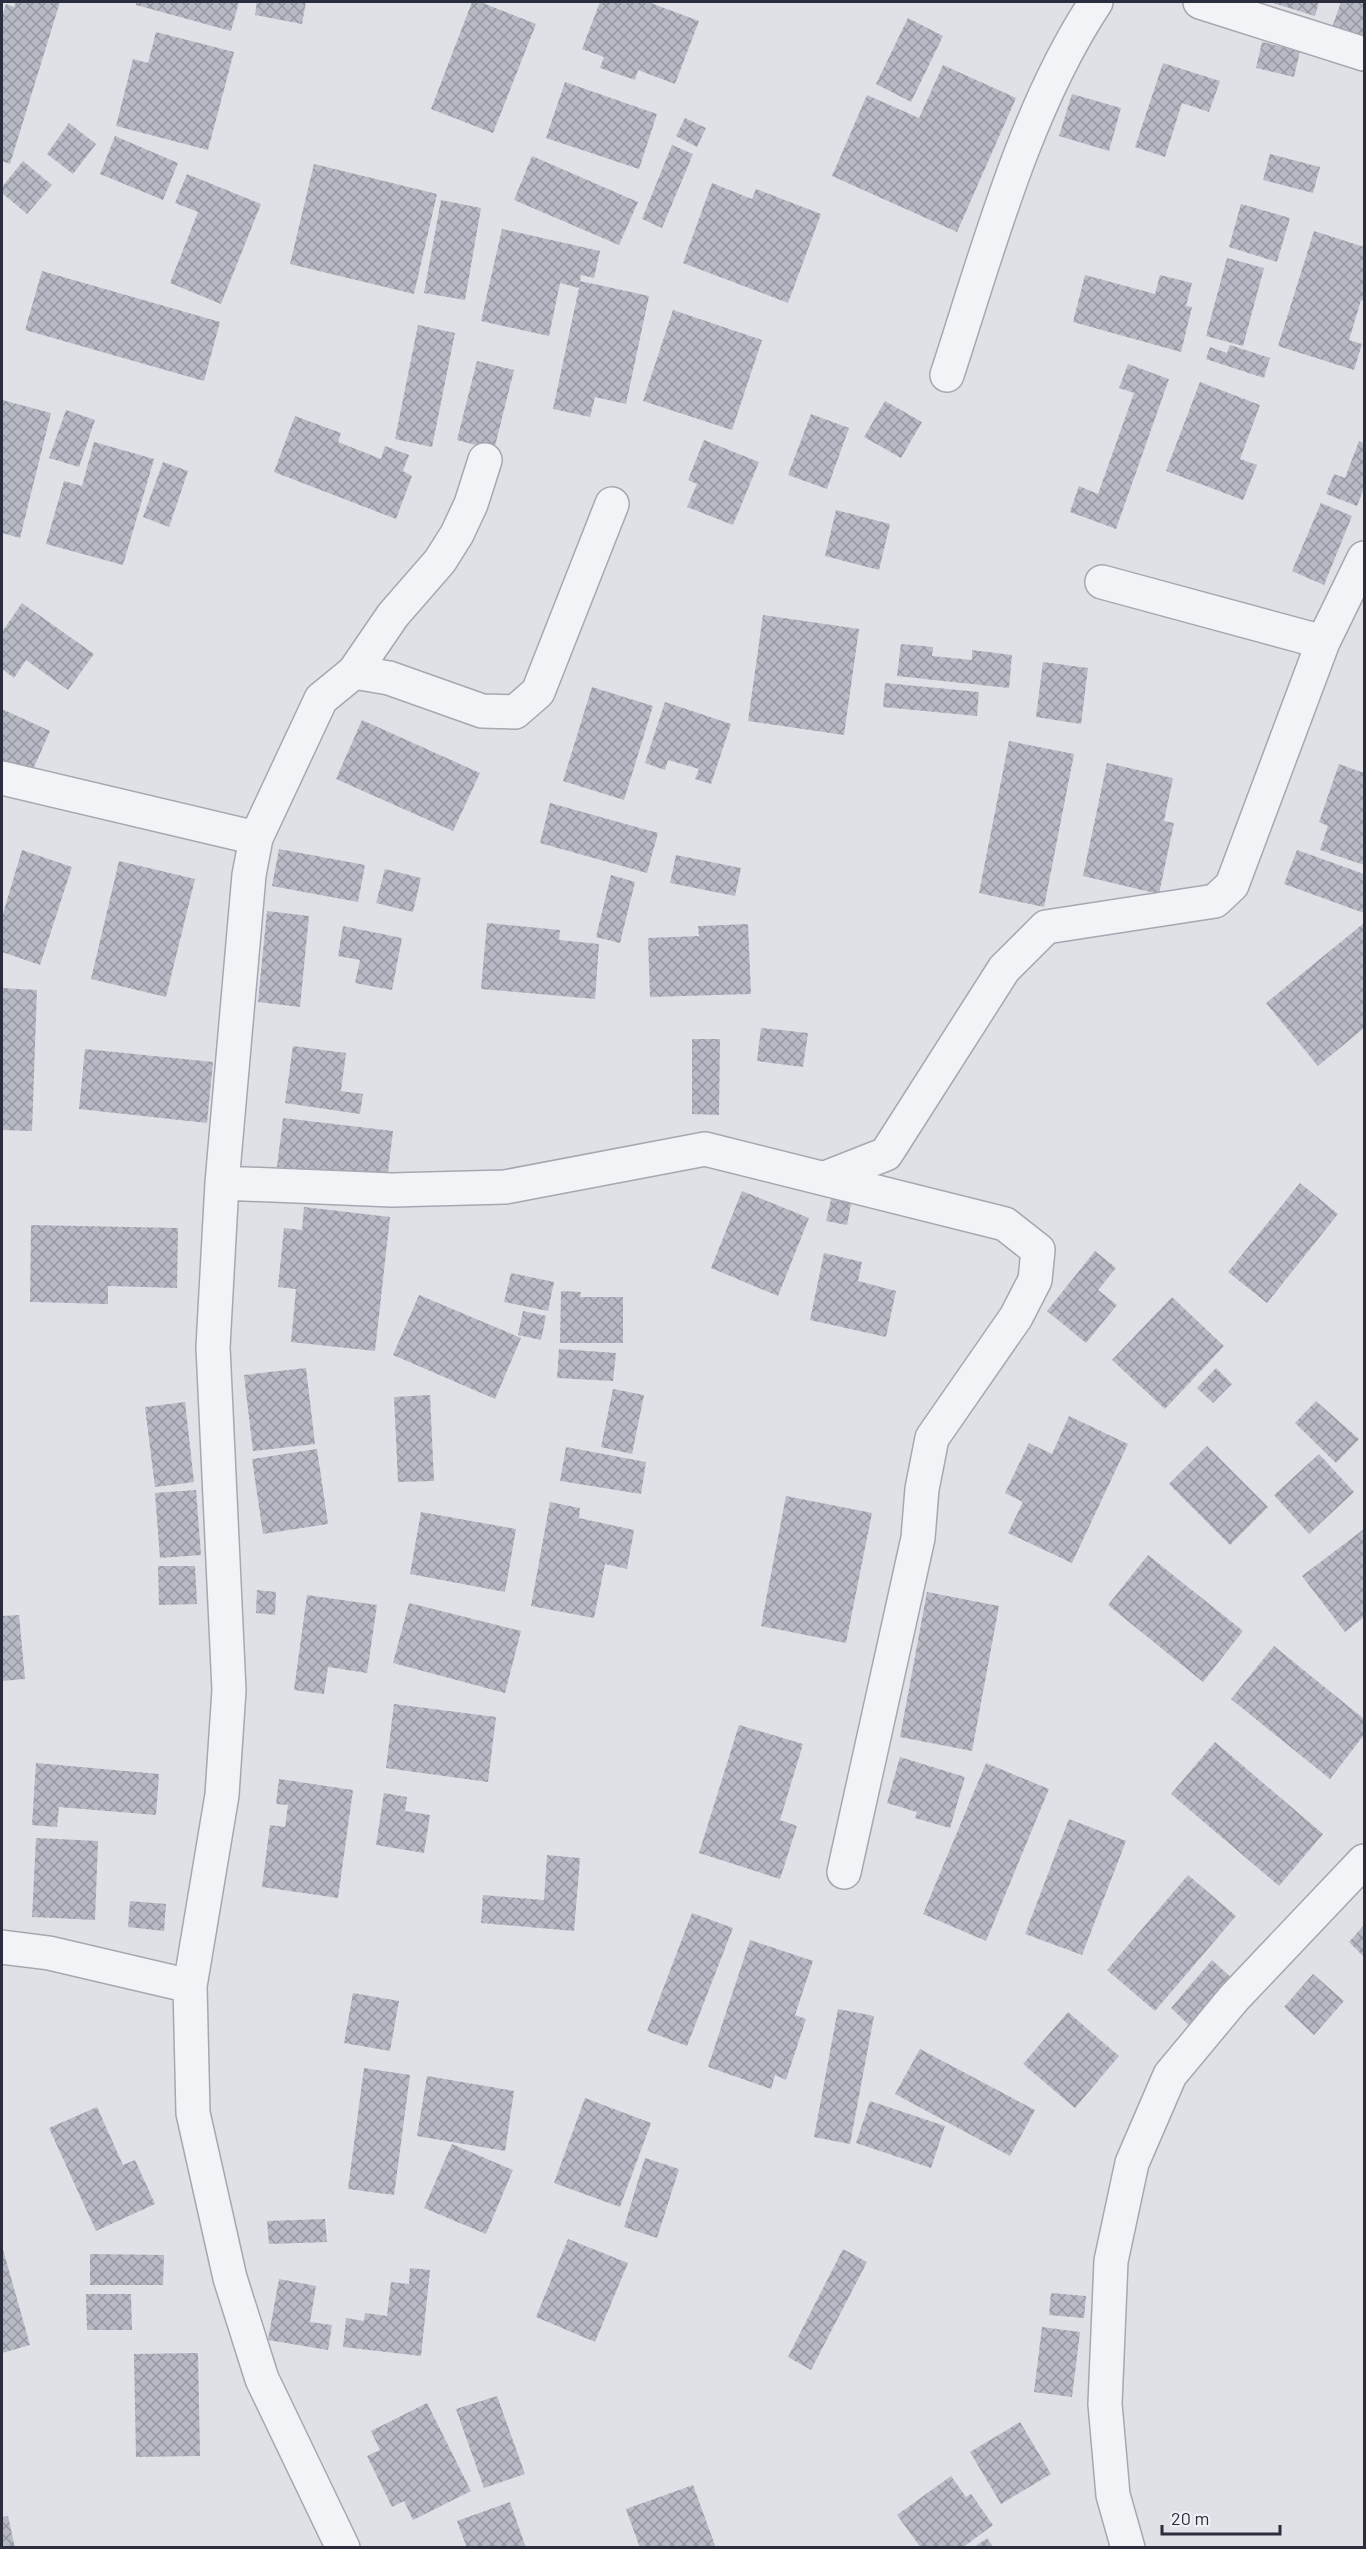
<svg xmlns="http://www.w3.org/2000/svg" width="1366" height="2549" font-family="Barlow,sans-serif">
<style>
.building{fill:url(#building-cross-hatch)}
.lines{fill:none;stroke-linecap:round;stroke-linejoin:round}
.street-casing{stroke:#a6a7b1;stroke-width:36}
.street{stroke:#f2f3f6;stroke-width:33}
</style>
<defs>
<pattern id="building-cross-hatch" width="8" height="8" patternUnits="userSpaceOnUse" patternTransform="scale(1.5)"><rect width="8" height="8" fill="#b7bac4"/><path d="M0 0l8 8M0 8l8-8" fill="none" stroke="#9598a0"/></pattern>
</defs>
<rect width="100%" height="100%" fill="#e0e1e7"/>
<path class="building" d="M16,2H60L10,164L2,161V17L6,4L14,7Z
M136,2H239L231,31L136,5Z
M257,2H306L302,24L255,15Z
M472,2H480L536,24L493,133L431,109Z
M600,2H648L699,21L675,84L638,70L635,80L600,68L604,57L582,49Z
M1270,2H1319L1315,16Z
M1341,2H1364V42L1331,30Z
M908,18L943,36L911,102L876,84Z
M156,32L234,52L208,150L116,126L133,59L148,63Z
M1262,42L1300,51L1294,77L1256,68Z
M1163,63L1220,81L1209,112L1182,103L1165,157L1135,147Z
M943,65L1016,98L957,232L832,176L867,95L919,118Z
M565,82L657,114L639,169L546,138Z
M1072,94L1121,108L1109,151L1059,136Z
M685,118L706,128L697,147L676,136Z
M69,123L96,144L73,174L47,154Z
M115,136L178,163L163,200L100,174Z
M672,145L693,154L662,228L642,219Z
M1270,154L1320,167L1313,193L1263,180Z
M532,156L638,202L619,245L514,200Z
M23,161L52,185L27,214L2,193V187Z
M314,164L437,194L414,294L290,264Z
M187,174L261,204L221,304L170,283L198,212L175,203Z
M712,183L752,199L756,189L821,214L788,303L683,263Z
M441,200L481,208L465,300L424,293Z
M1241,204L1290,218L1277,262L1229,247Z
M502,229L600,251L594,278L581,275L580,281L649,296L626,404L595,397L590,417L553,409L579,288L560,283L549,336L481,321Z
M1314,231L1364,247V301L1361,300L1349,340L1362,344L1354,370L1278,346Z
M1227,258L1264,268L1243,346L1206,336Z
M42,271L220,322L204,381L25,330Z
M1085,275L1155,294L1160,275L1192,283L1186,306L1192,307L1181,352L1073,322Z
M673,310L762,340L732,430L643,401Z
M418,325L455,333L432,447L395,439Z
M1230,345L1270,358L1264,378L1206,359L1210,347L1227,353Z
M477,361L514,370L494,450L457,440Z
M1128,364L1169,379L1116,529L1070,512L1079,486L1098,494L1134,393L1119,388Z
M1200,382L1260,405L1240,459L1257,465L1243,500L1166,471Z
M2,400L51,413L20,538L2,533Z
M885,401L922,422L901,458L864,437Z
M66,410L95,420L79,467L49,458Z
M811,414L849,428L827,489L788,475Z
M295,416L341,433L338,442L381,459L385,446L409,455L403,471L412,476L396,519L274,472Z
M704,440L759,462L733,525L687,507L697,484L688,480Z
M1359,441L1364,443V488L1357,506L1326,494L1334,474L1345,478Z
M94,442L154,459L123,565L46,544L64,481L82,486Z
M163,462L188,471L169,527L143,517Z
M1321,503L1352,516L1324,585L1292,571Z
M836,510L890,524L879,570L825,556Z
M22,603L94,654L68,690L26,660L14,678L2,669V632Z
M763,615L859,629L844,735L748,721Z
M901,644L933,647L932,656L972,660V650L1012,655L1009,688L897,676Z
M1043,662L1088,668L1081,724L1036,717Z
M885,683L979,692L977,716L883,707Z
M592,687L653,706L624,800L563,781Z
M665,702L731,724L711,784L695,779L699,769L668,760L665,770L645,763Z
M2,709L50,731L31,774L2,761Z
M362,720L480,773L453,831L336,779Z
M1009,741L1074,754L1044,907L979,893Z
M1107,763L1173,778L1164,821L1174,823L1159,894L1083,876Z
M1339,764L1364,773V865L1320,850L1328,826L1319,822Z
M550,803L658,833L647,873L540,843Z
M279,849L365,865L358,902L272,886Z
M22,850L72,867L40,965L2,952V917Z
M1297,850L1364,874V913L1284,884Z
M676,855L741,868L735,896L670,883Z
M119,861L195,879L166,997L91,979Z
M385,869L421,878L413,912L376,903Z
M611,875L635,882L620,943L596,937Z
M267,911L309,916L300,1007L258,1002Z
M487,923L560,930L559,940L599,944L595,999L481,989Z
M1364,923V1028L1318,1066L1266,1003Z
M748,924L751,994L650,997L648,938L699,936L698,926Z
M343,926L402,938L392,990L355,983L360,960L338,956Z
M2,988L37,990L32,1131L2,1130Z
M761,1028L808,1033L803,1067L757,1061Z
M692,1039H720L719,1115L692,1114Z
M293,1046L346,1053L341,1091L363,1094L360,1114L285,1103Z
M85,1049L213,1062L207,1123L79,1109Z
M283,1118L393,1131L387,1180L277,1167Z
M1300,1183L1338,1214L1267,1303L1228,1272Z
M742,1191L809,1218L778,1296L711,1268Z
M832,1195L852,1199L847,1225L826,1221Z
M304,1207L390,1217L375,1351L291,1342L296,1289L278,1287L284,1228L302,1230Z
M31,1225L178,1228L177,1288L108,1286V1304L30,1302Z
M1095,1251L1116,1268L1098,1290L1117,1305L1086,1343L1047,1311Z
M824,1253L862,1262L858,1281L896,1291L886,1337L810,1320Z
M511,1273L554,1282L548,1311L504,1302Z
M561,1291L581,1292L580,1297H623V1343H560Z
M419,1295L521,1338L495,1399L393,1355Z
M1172,1297L1224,1346L1165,1409L1112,1360Z
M523,1311L546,1316L541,1340L518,1335Z
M559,1349L616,1353L613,1381L557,1378Z
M306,1368L315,1444L253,1451L244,1375Z
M1216,1368L1232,1384L1213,1403L1197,1388Z
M613,1389L644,1395L632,1454L601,1447Z
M430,1395L434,1481L398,1482L394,1397Z
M1316,1401L1359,1439L1336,1463L1295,1423Z
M185,1402L194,1482L155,1487L145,1407Z
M1069,1416L1128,1444L1072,1563L1008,1533L1023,1502L1005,1493L1029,1443L1052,1454Z
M1207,1446L1268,1507L1230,1545L1169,1484Z
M566,1447L646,1462L641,1494L560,1481Z
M317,1449L328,1524L263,1534L252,1459Z
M1319,1454L1354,1492L1309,1534L1274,1495Z
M196,1490L201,1555L160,1558L155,1493Z
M786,1496L872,1513L846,1643L761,1626Z
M550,1502L580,1508L579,1518L634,1530L627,1569L605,1564L594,1618L531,1606Z
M421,1512L516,1529L505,1592L410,1574Z
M1364,1529V1617L1345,1632L1302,1576Z
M1148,1555L1243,1631L1203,1682L1108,1605Z
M158,1566H195L197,1604L159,1605Z
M257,1590L276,1592L275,1615L256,1613Z
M927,1592L999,1606L972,1751L900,1737Z
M307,1595L377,1605L367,1673L328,1667L324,1694L294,1690Z
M409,1603L521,1631L505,1693L393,1663Z
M19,1615L25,1679L2,1681V1616Z
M1274,1646L1364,1719V1735L1330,1779L1231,1699Z
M394,1704L496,1717L488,1782L386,1768Z
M739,1725L803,1744L780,1820L797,1826L780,1879L699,1853Z
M1215,1742L1323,1834L1279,1886L1171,1794Z
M900,1757L965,1777L950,1828L915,1818L917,1812L887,1803Z
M36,1763L159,1774L156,1815L59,1807L57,1827L32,1825Z
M986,1763L1049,1789L986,1941L923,1914Z
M279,1779L353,1790L338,1898L262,1887L270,1825L285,1827L288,1805L276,1804Z
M384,1793L407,1797L405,1811L430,1815L424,1853L376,1845Z
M1069,1819L1126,1841L1082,1955L1025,1934Z
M36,1838L98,1841L95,1920L32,1917Z
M547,1855L580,1858L574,1931L481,1923L483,1895L544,1900Z
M1188,1875L1236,1916L1155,2011L1107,1970Z
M130,1901L166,1904L164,1931L128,1927Z
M692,1913L733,1928L687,2046L647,2031Z
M1364,1925V1957L1349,1942Z
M750,1940L813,1961L795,2015L806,2019L786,2080L775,2075L771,2089L708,2067Z
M1212,1960L1234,1980L1192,2028L1171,2008Z
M1313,1974L1344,2001L1314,2035L1284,2007Z
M353,1993L399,2001L390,2051L344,2043Z
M838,2009L874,2016L850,2144L814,2137Z
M1068,2012L1119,2056L1075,2108L1023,2064Z
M920,2049L1035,2110L1010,2156L895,2094Z
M364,2068L410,2075L394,2195L348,2189Z
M427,2076L514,2091L505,2151L417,2136Z
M585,2098L651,2123L620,2207L554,2183Z
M870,2101L945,2126L931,2168L856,2143Z
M97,2107L123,2165L135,2160L155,2204L96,2231L49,2128Z
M452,2144L513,2170L486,2234L424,2208Z
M645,2158L679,2169L657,2238L624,2227Z
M325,2219L327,2242L269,2244L267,2221Z
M568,2239L628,2263L595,2342L536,2317Z
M2,2246L30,2345L2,2353Z
M843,2249L867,2262L811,2370L788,2357Z
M90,2254L164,2255L163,2285H90Z
M410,2268L430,2270L421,2356L343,2347L346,2318L364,2321L365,2313L387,2316L391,2282L409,2284Z
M279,2279L316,2286L310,2322L332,2325L328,2350L268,2340Z
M1051,2293L1086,2296L1084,2318L1049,2315Z
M86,2294H131L132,2330H87Z
M1042,2327L1080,2332L1072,2397L1034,2392Z
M198,2353L200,2456L136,2457L134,2354Z
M497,2396L525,2474L484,2488L456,2409Z
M427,2403L471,2491L413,2520L404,2501L392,2507L367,2456L380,2450L371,2431Z
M1020,2422L1051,2474L1001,2504L970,2452Z
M951,2476L966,2497L971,2494L993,2525L962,2548H921L897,2515Z
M693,2485L716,2548H640L626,2509Z
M510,2502L526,2548H467L457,2521Z
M8,2516L15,2548H2V2517Z
M987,2538L994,2548H973Z"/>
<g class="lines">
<defs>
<path id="street" d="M1200,2L1364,54
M947,375C987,253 1025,109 1096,2
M1102,582L1323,642
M354,672L393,615L440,561L457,534L471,504L485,460
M2,778L256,838L249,875L222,1183L213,1347L229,1690L222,1795L190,1986L193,2113L230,2278L262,2379L343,2548
M256,838L321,699L354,672L389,678L482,711L515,712L538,692L612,504
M825,1178L886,1154L1004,969L1046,927L1215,901L1232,885L1323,642L1364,558
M222,1183L392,1190L505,1187L705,1149L1005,1224L1038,1250L1035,1280L1016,1317L932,1438L922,1489L918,1538L844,1872
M2,1947L49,1953L190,1986
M1128,2548L1113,2495L1105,2404L1111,2261L1132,2163L1170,2075L1234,1998L1364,1861"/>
</defs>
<use href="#street" class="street-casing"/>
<use href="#street" class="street"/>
</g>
<rect width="1366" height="2549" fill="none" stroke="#2a2d3d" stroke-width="6"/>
<path d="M1162 2525v9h118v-9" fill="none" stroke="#2a2d3d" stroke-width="3"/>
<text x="1171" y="2525" font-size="18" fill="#2a2d3d" stroke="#eff0f5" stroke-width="4.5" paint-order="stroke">20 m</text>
</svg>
